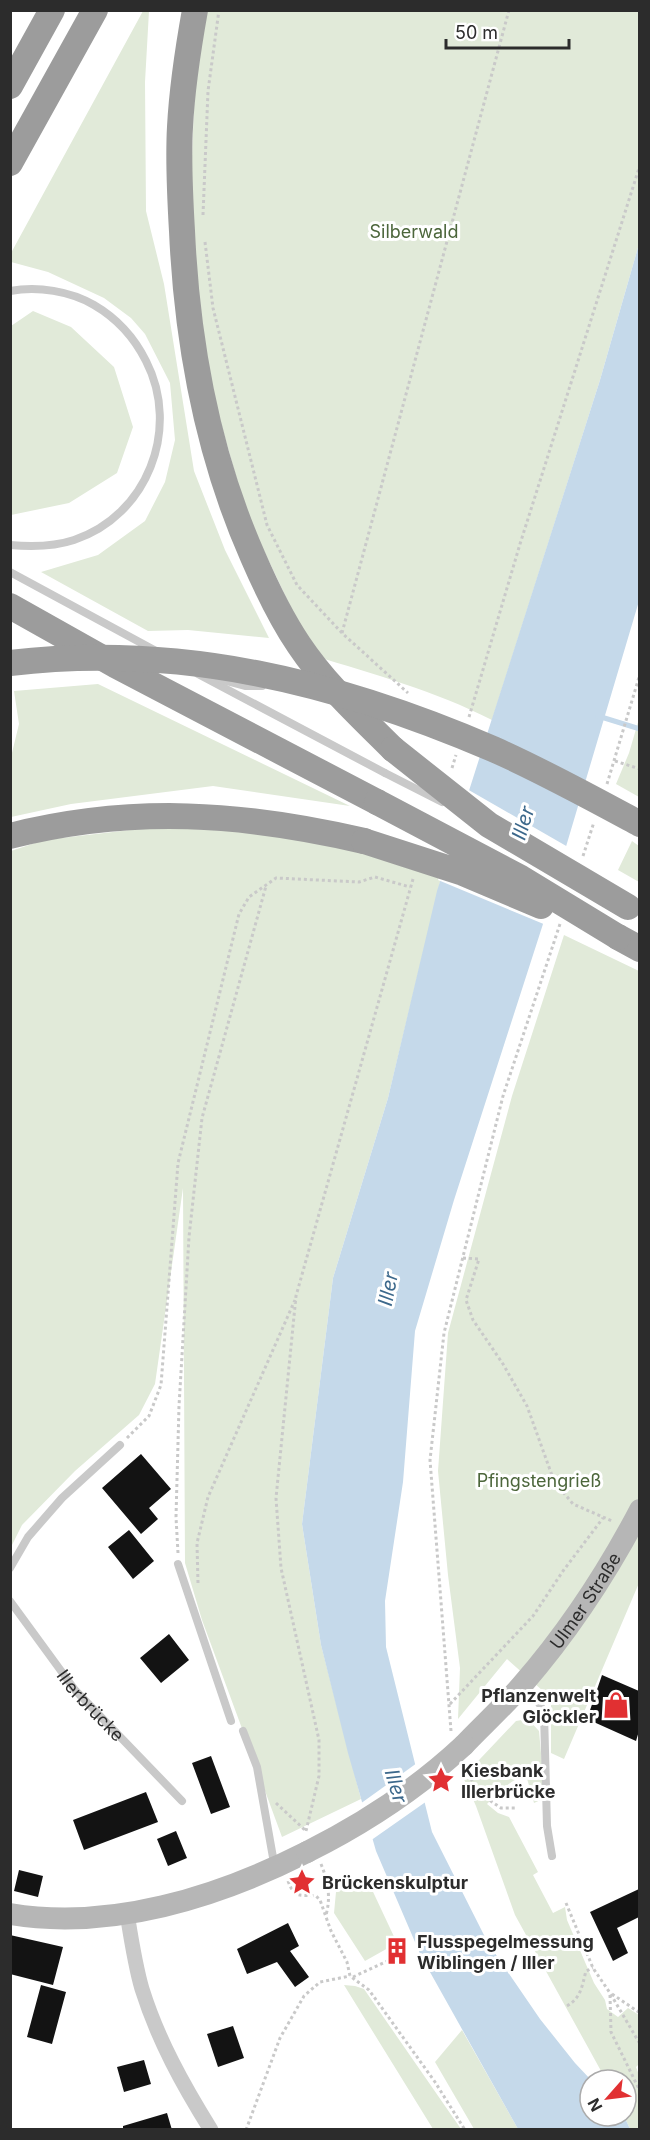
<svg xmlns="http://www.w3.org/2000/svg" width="650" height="2140" font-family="Inter,sans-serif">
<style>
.green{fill:#e1ead9}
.water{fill:#c5d9ea}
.pier{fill:#fff}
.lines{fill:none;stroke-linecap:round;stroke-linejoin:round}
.stream{stroke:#c5d9ea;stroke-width:5}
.building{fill:#131313}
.path{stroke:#c9c9c9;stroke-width:3;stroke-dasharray:3 3;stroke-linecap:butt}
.service{stroke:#c9c9c9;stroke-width:8}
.minor{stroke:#c9c9c9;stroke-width:15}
.secondary{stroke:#b6b6b6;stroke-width:22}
.trunk{stroke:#9c9c9c;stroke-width:26}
.service-bridge{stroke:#c9c9c9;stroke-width:8}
.secondary-bridge{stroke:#b6b6b6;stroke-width:22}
.trunk-bridge{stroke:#9c9c9c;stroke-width:26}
.labels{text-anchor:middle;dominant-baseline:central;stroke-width:6;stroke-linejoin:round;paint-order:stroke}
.park-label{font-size:18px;fill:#4c663b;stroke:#fff}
.street-label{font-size:18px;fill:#2c2c2c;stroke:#fff}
.poi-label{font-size:18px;font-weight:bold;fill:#2c2c2c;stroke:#fff;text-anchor:start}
.water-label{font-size:20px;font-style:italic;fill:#3c688b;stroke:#fff}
</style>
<rect width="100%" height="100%" fill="#fff"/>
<path class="green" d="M143,11H149L145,82L146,211L164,284L194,471L225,550L269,638L188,630L148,631L41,572L98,555L145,521L165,482L175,440L170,383L145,334L131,318L104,298L48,272L11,262V253Z
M207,11H639V244L600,380L492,720C435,691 374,674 314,656L247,515L211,388L195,287L191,181L195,80Z
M33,311L71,327L114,367L133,427L117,473L69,503L11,515V326Z
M98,684L350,806L213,786L71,804L11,817V757L19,724L14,691Z
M639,719L640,797H639L616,784L629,753Z
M156,827L269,833L347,847L441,878L388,1098L333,1278L302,1524L321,1645L361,1799L282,1837L202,1620L185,1563L183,1188L155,1384L139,1415L75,1471L22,1525L11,1547V851L44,840Z
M632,841L639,846V882L618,870Z
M564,935L639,971V1583L564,1759L551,1753V1705L543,1691L507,1659L458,1719L460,1668L448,1575L438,1471L448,1333L512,1096Z
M528,1719L539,1731L545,1798L534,1803L526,1775C510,1780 499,1792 487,1804L498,1813L509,1817L538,1872L533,1875L553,1913L565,1907L567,1920L594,1983L605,2000L607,2009L618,2017L628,2008L639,2015V2064L636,2067L639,2075V2129H630L624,2116H626V2080H606L515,1915L476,1806L463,1777L516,1721Z
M367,1879L397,1943L365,1961L334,1913L336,1892Z
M344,1985L355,1986L364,1989L461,2129H433Z
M462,2030L518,2129H474L435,2062Z"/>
<path class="water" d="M639,244V601L543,924L454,1200L415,1331L403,1482L385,1601L386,1647L432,1832L488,1943L540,2019L575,2063L591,2080L590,2116H624L630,2129H518L421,1956L376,1851L348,1753L321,1645L302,1524L333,1278L388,1098L437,891L600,380Z"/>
<path class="pier" d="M467,789L568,847L546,925L438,880Z
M417,1763L427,1801L370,1841L360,1804Z"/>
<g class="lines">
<path class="stream" d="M598,716L640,729"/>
</g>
<path class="building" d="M141,1454L171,1489L149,1508L158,1519L141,1534L102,1488Z
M129,1530L154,1561L133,1579L108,1547Z
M169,1634L189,1660L161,1683L140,1658Z
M602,1675L639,1691V1731L636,1741L587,1719Z
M211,1756L230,1807L211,1814L192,1763Z
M146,1792L158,1822L84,1850L73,1820Z
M176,1831L187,1858L168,1866L157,1839Z
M19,1870L43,1876L38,1897L14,1891Z
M639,1889V1917L617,1928L628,1953L613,1961L590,1912Z
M288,1923L299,1946L290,1951L309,1977L295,1987L277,1962L247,1974L237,1949Z
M10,1935L63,1947L53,1985L10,1974Z
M41,1985L66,1992L52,2044L27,2037Z
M233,2026L244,2058L218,2067L207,2034Z
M144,2060L151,2084L124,2092L117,2067Z
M167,2113L172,2130H123V2126Z"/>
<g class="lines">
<path class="path" d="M203,215L208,91L219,10
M205,242L213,308L267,525L297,585L342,633L408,693
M342,633L509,10
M469,717L520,544L640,165
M615,761L640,769
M452,768L456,755
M607,784L640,674
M583,856L594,822
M463,1258L479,1259L466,1300L473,1320L503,1364L527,1406L554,1481L573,1504L612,1521
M127,1438L149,1416L161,1385L178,1163L239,914L249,897L276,878L359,882L375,877L410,887
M178,1553L176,1517L179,1406L189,1237L202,1118L266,886
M198,1583L197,1543L208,1497L295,1300
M450,1704L533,1616L563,1571L603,1518
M451,1731L430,1460L444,1333L503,1096L560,924
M465,1768L479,1793L501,1808H517
M276,1803L306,1831
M306,1831L319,1776V1740L281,1568L276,1498L296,1296L413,879
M321,1864C328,1881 331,1897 326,1915
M288,1881C295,1900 301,1894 316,1896L320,1900L331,1931L347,1962L350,1976L369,1990L435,2082L465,2130
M566,1903L593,1968L610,1993L640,2044
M353,1977L394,1958
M612,1994L640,2013
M610,1995L611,2032L640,2091
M567,2006C581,1998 582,1986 586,1971L593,1968
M246,2130L280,2038L304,1996L320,1982L350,1976"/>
<g class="service">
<path d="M10,291C38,286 70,291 94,305C118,319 134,337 146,361C181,429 147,516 74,540C53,547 32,547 10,545"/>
<path d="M10,572L156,651"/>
<path d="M198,674L385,773"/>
<path d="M215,678L245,686H262"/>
<path d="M178,1564L231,1721"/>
<path d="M10,1568L28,1537L62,1498L120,1445"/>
<path id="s1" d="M10,1601L75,1690L182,1801"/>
<path d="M522,1687L539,1703L544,1713L547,1826L552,1856"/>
<path d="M243,1731L257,1767L274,1863"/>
</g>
<path class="minor" d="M127,1913C131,1938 135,1965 142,1989C158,2040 183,2085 211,2130"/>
<g class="secondary">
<path id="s2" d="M464,1745C483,1725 504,1706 522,1685C568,1632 607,1573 640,1510"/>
<path d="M10,1914C111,1931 218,1897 307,1852"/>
</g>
<path class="trunk" d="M195,10C188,49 182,88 180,127C178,162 180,197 182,231C187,344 207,453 253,557C266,587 280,617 299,645C325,684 360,716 393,749
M10,86L52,10
M10,163L95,10
M10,606L115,665L377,802
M10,836C133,805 243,813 364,841
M618,937L640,949"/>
<path class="service-bridge" d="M385,773L442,802"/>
<path class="secondary-bridge" d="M307,1852C365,1823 417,1789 464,1745"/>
<path class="trunk-bridge" d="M10,663C181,643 337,682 493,749C543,771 592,798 640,824
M393,749L489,825L628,907
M377,802L521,878L618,937
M364,841L463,873L541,906"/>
</g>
<defs>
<symbol id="shop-bare" viewBox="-9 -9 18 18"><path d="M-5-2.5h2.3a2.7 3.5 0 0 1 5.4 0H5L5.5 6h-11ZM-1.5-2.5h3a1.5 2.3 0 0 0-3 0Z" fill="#e13032" stroke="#fff" stroke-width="2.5" paint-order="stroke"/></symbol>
<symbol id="sight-bare" viewBox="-9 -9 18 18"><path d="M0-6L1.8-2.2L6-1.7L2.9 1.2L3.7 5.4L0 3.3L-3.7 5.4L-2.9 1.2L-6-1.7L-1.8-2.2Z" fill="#e13032" stroke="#fff" stroke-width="2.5" paint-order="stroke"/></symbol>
<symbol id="building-bare" viewBox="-9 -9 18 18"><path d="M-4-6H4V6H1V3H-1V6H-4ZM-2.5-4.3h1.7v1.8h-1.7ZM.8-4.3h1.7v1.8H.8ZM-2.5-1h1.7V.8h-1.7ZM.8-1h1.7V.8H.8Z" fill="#e13032" stroke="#fff" stroke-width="2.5" paint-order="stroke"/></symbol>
</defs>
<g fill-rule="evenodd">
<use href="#shop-bare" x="597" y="1686" width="38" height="38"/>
<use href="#sight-bare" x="422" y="1761" width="38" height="38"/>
<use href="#sight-bare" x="283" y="1863" width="38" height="38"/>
<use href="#building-bare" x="378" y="1932" width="38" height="38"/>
</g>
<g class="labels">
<g class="park-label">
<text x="414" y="231">Silberwald</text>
<text x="539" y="1480">Pfingstengrieß</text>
</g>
<g class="street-label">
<text stroke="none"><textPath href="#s2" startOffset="189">Ulmer Straße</textPath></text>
<text stroke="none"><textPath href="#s1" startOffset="132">Illerbrücke</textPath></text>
</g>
<g class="poi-label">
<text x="596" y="1695" text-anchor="end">Pflanzenwelt<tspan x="596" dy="21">Glöckler</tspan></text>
<text x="461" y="1770">Kiesbank<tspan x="461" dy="21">Illerbrücke</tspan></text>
<text x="322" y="1882">Brückenskulptur</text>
<text x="417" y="1941">Flusspegelmessung<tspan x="417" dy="21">Wiblingen / Iller</tspan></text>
</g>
<g class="water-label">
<text transform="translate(523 823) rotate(-73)">Iller</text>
<text transform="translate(388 1289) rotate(-79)">Iller</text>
<text transform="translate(396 1786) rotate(74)">Iller</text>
</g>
</g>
<rect width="650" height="2140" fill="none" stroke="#2c2c2c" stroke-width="24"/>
<g transform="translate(608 2098) rotate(242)"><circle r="28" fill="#ffffff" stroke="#ababab" stroke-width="1.5"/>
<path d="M0-4.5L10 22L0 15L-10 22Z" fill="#e13032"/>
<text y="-9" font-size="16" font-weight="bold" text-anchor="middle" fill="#2c2c2c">N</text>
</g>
<path d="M446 39v9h123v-9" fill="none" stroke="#2c2c2c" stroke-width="3"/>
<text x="455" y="39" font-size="18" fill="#2c2c2c" stroke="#ffffff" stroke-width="4.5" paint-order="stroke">50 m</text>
</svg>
